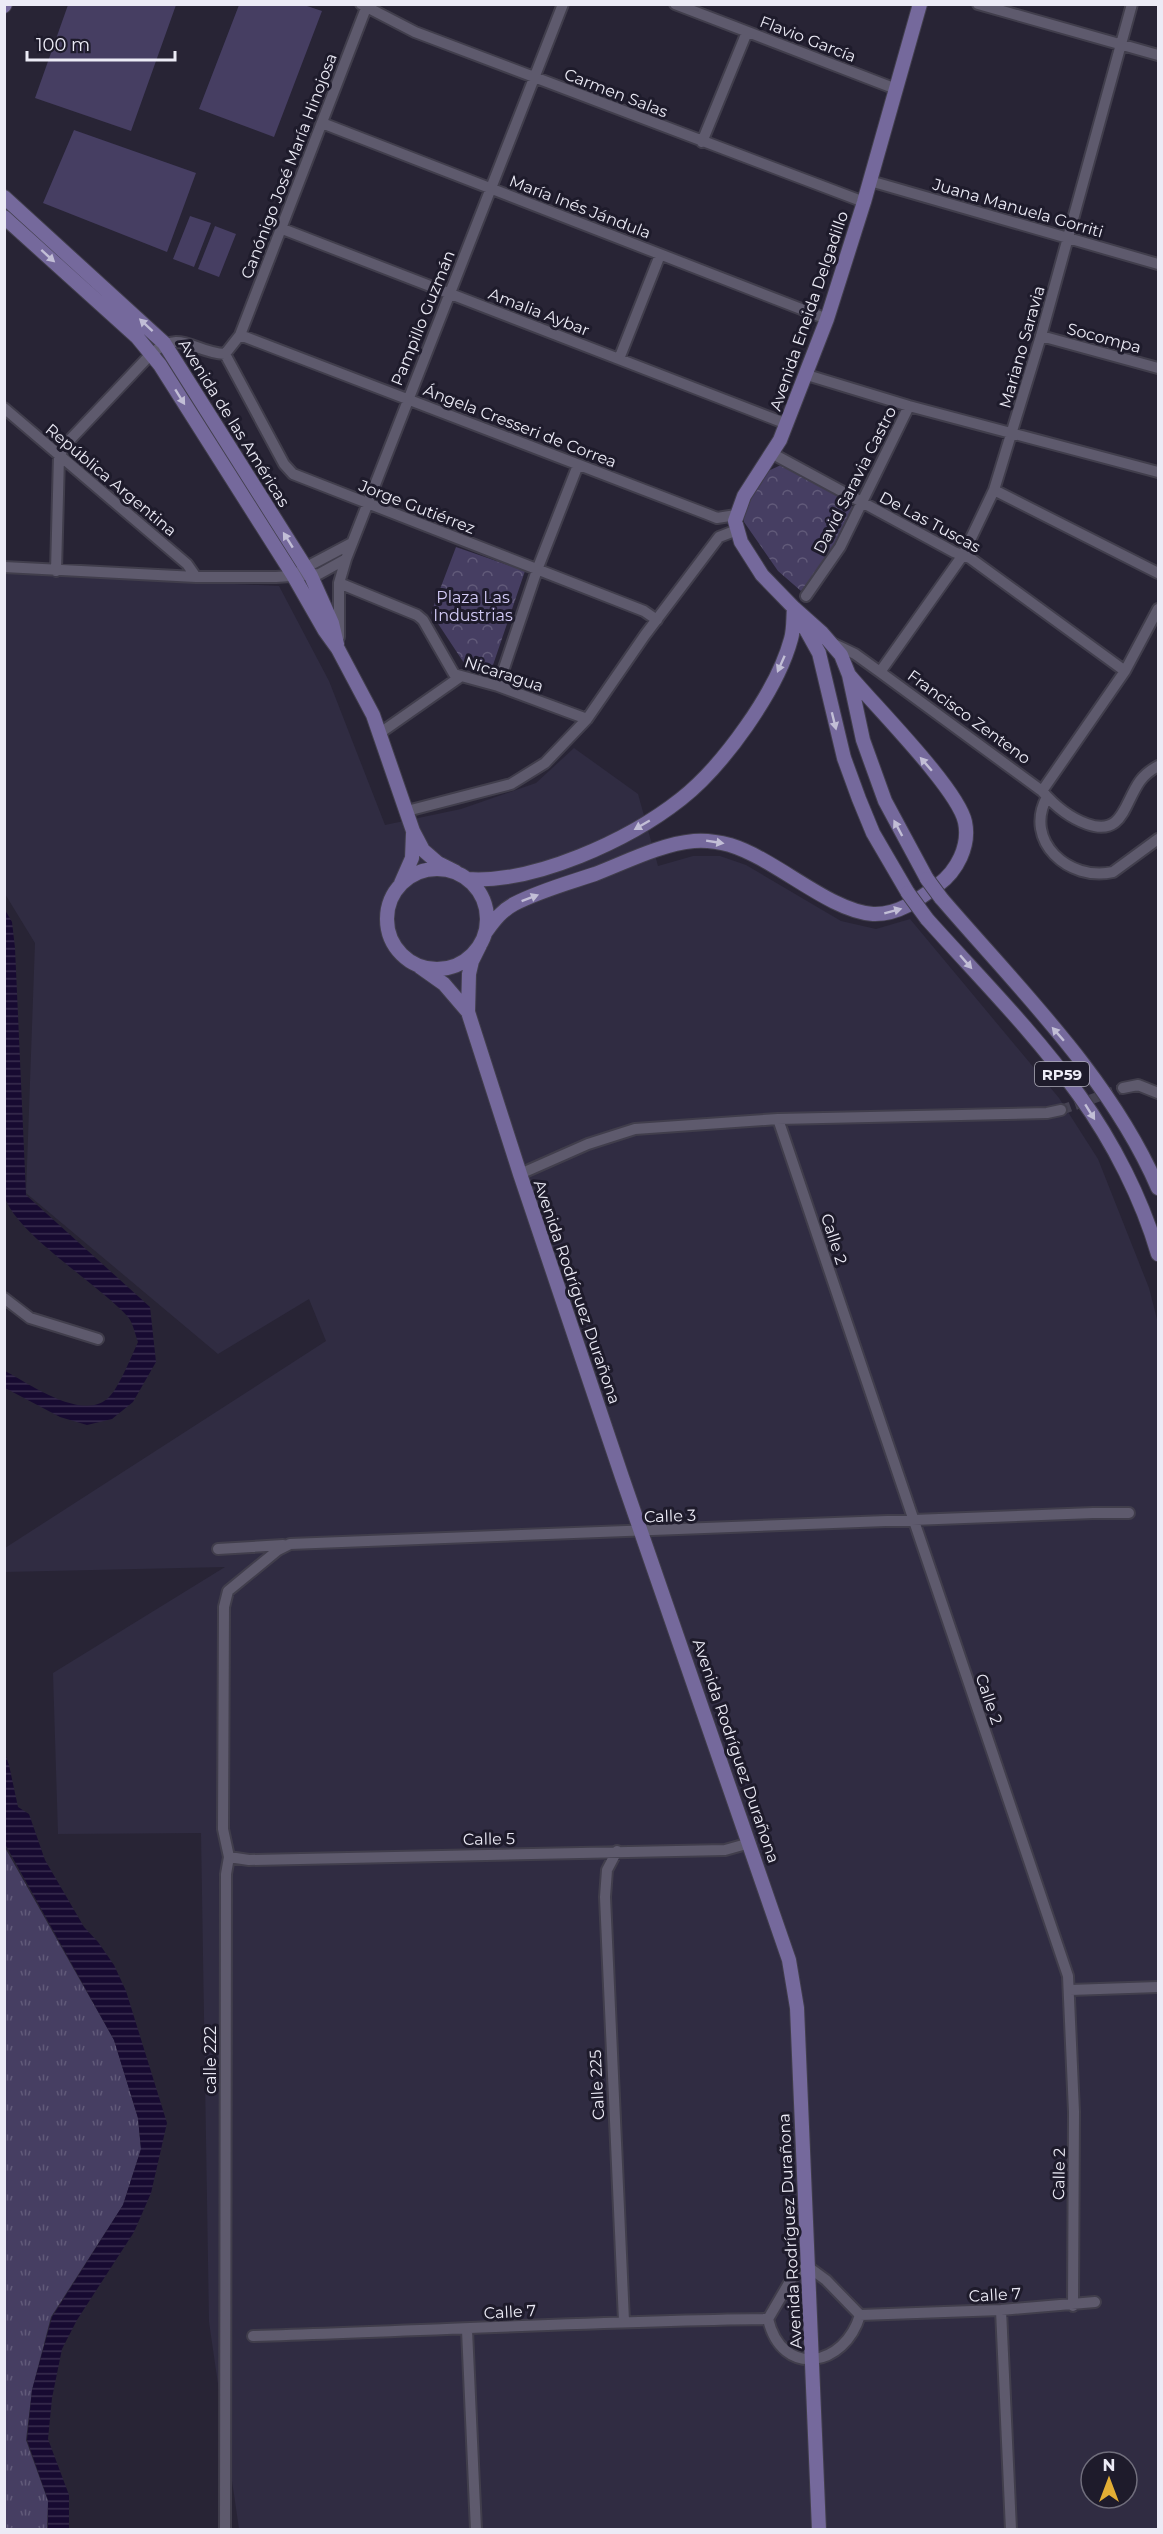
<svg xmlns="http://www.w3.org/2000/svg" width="1163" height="2534" font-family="Montserrat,sans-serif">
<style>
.built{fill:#302c42;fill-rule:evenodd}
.grass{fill:url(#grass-tufts)}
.forest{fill:url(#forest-crowns)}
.pitch{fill:#463e62}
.water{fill:url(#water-rules)}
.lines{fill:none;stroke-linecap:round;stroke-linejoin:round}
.minor-tunnel{stroke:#454252;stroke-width:10;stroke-dasharray:10 5;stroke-linecap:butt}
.minor-casing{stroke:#413e4c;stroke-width:14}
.major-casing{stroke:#413e4c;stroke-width:16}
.minor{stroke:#5e5a6d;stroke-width:10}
.major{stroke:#75699c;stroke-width:14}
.major-bridge-casing{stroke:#413e4c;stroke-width:16;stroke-linecap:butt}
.major-bridge{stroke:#75699c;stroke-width:14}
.oneway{fill:#c2bed6}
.labels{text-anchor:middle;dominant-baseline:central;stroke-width:6;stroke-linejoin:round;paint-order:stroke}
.shield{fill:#1e1b2b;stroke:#aeadb9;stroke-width:1.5}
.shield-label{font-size:15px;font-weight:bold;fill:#ecebf6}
.street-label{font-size:16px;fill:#ecebf6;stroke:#1e1b2b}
.park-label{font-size:16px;fill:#d3cbf7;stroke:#1e1b2b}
</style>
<defs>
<pattern id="grass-tufts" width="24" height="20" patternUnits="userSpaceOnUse" patternTransform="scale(1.5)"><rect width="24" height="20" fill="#463e62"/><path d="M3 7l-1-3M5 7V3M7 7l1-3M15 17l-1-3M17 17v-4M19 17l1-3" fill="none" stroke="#615a79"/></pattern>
<pattern id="forest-crowns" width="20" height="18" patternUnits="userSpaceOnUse" patternTransform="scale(1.5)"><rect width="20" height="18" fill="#463e62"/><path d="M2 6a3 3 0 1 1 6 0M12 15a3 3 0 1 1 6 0" fill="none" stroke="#615a79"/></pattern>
<pattern id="water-rules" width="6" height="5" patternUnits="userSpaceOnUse" patternTransform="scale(1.5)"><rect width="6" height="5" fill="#170a31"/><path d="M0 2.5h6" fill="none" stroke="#392e4f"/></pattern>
</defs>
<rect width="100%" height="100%" fill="#282435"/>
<path class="built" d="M5,573L279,586L329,681L385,825L461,809L536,783L574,748L638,794L658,866L693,856H720L746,865L841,921L876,929L910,919L1059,1098L1098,1159L1149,1288L1158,1323V2529H239L209,2322L201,1833L58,1834L53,1673L225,1567L5,1572V1548L326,1341L309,1299L218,1354L26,1193L35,943L5,894ZM1091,2462H1127V2498H1091Z"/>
<path class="grass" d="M4,1846L114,2040L138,2118L141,2149L123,2205L51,2317L32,2390L26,2440L48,2501L47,2529H5Z"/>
<path class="forest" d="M781,465L850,502L854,512L829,557L801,591L778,571L744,522V508L768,471Z
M456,547L525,571L492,668L464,663L431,613Z"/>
<path class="pitch" d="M68,5H176L131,131L35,98Z
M239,5H304L322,11L274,137L199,109Z
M74,130L196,173L167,252L43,203Z
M190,216L211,223L194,267L173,259Z
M215,226L236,234L219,277L198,269Z"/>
<path class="water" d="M4,908L12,922L15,948L26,1195L150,1307L156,1362L133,1402L112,1419L87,1425L60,1417L5,1388V1371C30,1384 85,1424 110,1396C119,1387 132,1355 138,1342C135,1334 133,1323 128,1317C99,1284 15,1234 4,1195Z
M5,1754L9,1765L18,1807L29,1814L45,1860L84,1927L98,1942L114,1965L126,1991L167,2123L151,2193L134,2232L77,2320L62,2349L52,2398L48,2439L69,2495V2529H48V2500L27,2440L32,2390L52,2317L123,2205L141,2149L138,2118L114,2040L5,1844Z"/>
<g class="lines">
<path class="minor-tunnel" d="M1061,1110L1123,1088"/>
<defs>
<path id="minor" d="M361,4L415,32L864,202
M675,4L896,89
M978,4L1158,55
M322,123L827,319
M702,142L747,32
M870,181L1158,264
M280,228L787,424
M240,335L366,8
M1041,336L1158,368
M225,354L284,464L293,474L644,611L657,620
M619,359L660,255
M807,375L909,406L1158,472
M4,408L187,564L196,577
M773,454L954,552L970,558L1125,671
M994,490L1158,573
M4,567L196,577H276L319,574L346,559
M301,570L352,543
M56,571L59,456L66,444L151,354C182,328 191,352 225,354L240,335L707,514L717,518L736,515
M339,583L417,615L423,620L454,674L498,686L587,719
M806,596L840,547L909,406
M339,637V583L346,559L563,4
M832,643L855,654L880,672L1042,791C1054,805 1070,818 1087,824C1123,837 1124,803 1140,781C1145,774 1151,770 1158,766
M880,672L963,555L994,490L1041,336L1132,4
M498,686L537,570L578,465
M380,733L460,677
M1042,791L1125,671L1158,609
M1047,797C1023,841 1069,882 1113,872L1158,839
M407,811L511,784L545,763L587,719L645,635L719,537L737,530
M1123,1088L1138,1085L1158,1093
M778,1119L1068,1976L1074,2112L1073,2306
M520,1174L588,1144L635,1129L778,1119L1047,1113L1061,1110
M4,1298L30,1318L98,1339
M218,1549L283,1545
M617,1851L607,1870L605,1897L624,2321
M229,1857L249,1860L725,1850L750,1843
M1070,1990L1158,1987
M1001,2310L1011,2530
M860,2315C845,2367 782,2379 768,2319L792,2278L807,2266L826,2280L860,2315L1001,2310L1095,2302
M467,2330L476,2530
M253,2336C425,2331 597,2321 768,2319
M225,2530L226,1874L229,1857L223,1829L224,1607L228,1591L278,1550L290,1544L1093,1513H1129"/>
<path id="major" d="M920,4L864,202L827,319L780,440L744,496L735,521L741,542L762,575L794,608L822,633L841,655L849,675L863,740L885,801L927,879
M4,6L5,4
M4,197L164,343L311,576L332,623L337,644
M4,217L137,337L160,365L293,575L325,631L338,649L373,715L413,831L423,850L438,863L456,872
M799,617L819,653L844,758L859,799L873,833L908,893
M387 919a50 50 0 1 1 100 0a50 50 0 1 1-100 0Z
M467,879C534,884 629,840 681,799C723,766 777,691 791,639C794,629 793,618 794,608
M401,883L412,858L413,833
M941,898C1019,989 1110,1077 1158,1188
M927,919C978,976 1034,1032 1079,1095C1113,1142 1142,1199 1158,1254
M485,933C494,921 501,911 514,904C539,891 568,883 595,874C626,862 661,844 694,841C706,840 719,842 730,845C776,859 829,911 873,914C898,915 918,900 938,885C957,871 970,846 965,822C958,789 875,706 850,676
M480,945L472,961L469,974L468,1012L520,1174L622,1477L789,1960L797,2008L819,2530
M420,967L444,984L468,1012"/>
</defs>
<use href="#minor" class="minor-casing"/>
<use href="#major" class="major-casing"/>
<use href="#minor" class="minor"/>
<use href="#major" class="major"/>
<defs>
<path id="major-bridge" d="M927,879L941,898
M908,893L927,919"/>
</defs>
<use href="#major-bridge" class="major-bridge-casing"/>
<use href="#major-bridge" class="major-bridge"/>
</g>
<defs><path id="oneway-solid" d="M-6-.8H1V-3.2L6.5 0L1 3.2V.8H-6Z" transform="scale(1.5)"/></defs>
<g class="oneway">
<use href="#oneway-solid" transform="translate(48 256) rotate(42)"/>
<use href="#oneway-solid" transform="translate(146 325) rotate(-137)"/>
<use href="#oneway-solid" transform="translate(180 397) rotate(58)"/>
<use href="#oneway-solid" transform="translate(288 540) rotate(-122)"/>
<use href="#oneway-solid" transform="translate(781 664) rotate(114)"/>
<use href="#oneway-solid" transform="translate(834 721) rotate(76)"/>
<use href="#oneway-solid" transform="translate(926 764) rotate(-131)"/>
<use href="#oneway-solid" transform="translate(642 825) rotate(150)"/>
<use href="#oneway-solid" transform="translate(898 828) rotate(-118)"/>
<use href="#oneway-solid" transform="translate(715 842) rotate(9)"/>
<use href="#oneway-solid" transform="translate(530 898) rotate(-21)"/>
<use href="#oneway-solid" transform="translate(893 911) rotate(-15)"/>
<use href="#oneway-solid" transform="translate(966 962) rotate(49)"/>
<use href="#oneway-solid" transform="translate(1058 1034) rotate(-131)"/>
<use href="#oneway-solid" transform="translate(1090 1112) rotate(58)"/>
</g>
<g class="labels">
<rect class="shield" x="1035" y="1062" width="54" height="24" rx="4.5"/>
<g class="shield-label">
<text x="1062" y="1074">RP59</text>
</g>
<g class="street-label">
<text transform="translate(808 39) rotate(21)">Flavio García</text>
<text transform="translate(616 93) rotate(21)">Carmen Salas</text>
<text transform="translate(289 166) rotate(-69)">Canónigo José María Hinojosa</text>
<text transform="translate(580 207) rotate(21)">María Inés Jándula</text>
<text transform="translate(1018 208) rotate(16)">Juana Manuela Gorriti</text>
<text transform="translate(809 311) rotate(-71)">Avenida Eneida Delgadillo</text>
<text transform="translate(539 312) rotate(21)">Amalia Aybar</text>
<text transform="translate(423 318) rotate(-68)">Pampillo Guzmán</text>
<text transform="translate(1104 338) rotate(15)">Socompa</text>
<text transform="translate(1022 347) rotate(-74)">Mariano Saravia</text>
<text transform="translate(234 423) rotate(58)">Avenida de las Américas</text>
<text transform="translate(520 426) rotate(21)">Ángela Cresseri de Correa</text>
<text transform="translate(111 480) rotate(40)">República Argentina</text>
<text transform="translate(855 480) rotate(-63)">David Saravia Castro</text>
<text transform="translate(417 507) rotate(21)">Jorge Gutiérrez</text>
<text transform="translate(930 522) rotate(28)">De Las Tuscas</text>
<text transform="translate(504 674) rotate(18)">Nicaragua</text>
<text transform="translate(969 717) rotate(36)">Francisco Zenteno</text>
<text transform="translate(834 1239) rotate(72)">Calle 2</text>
<text transform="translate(577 1292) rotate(71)">Avenida Rodríguez Durañona</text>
<text transform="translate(670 1516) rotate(-2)">Calle 3</text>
<text transform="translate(989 1699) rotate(71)">Calle 2</text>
<text transform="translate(736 1751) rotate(71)">Avenida Rodríguez Durañona</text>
<text transform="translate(489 1839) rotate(-1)">Calle 5</text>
<text transform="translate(210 2060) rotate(-90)">calle 222</text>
<text transform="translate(597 2085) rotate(-93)">Calle 225</text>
<text transform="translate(1059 2174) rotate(-89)">Calle 2</text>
<text transform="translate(790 2231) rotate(-93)">Avenida Rodríguez Durañona</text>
<text transform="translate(995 2295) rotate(-3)">Calle 7</text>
<text transform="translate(510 2312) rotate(-3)">Calle 7</text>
</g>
<g class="park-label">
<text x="473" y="597">Plaza Las<tspan x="473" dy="18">Industrias</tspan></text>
</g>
</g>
<rect width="1163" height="2534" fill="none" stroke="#ecebf6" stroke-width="12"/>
<g transform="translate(1109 2480)"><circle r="28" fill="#1e1b2b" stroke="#706e7c" stroke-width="1.5"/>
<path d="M0-4.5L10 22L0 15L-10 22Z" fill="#e3ae35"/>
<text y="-9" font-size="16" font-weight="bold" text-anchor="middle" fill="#ecebf6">N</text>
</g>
<path d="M27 51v9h148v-9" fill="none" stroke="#ecebf6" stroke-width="3"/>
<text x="36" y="51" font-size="18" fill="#ecebf6" stroke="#1e1b2b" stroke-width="4.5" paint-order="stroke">100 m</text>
</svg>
